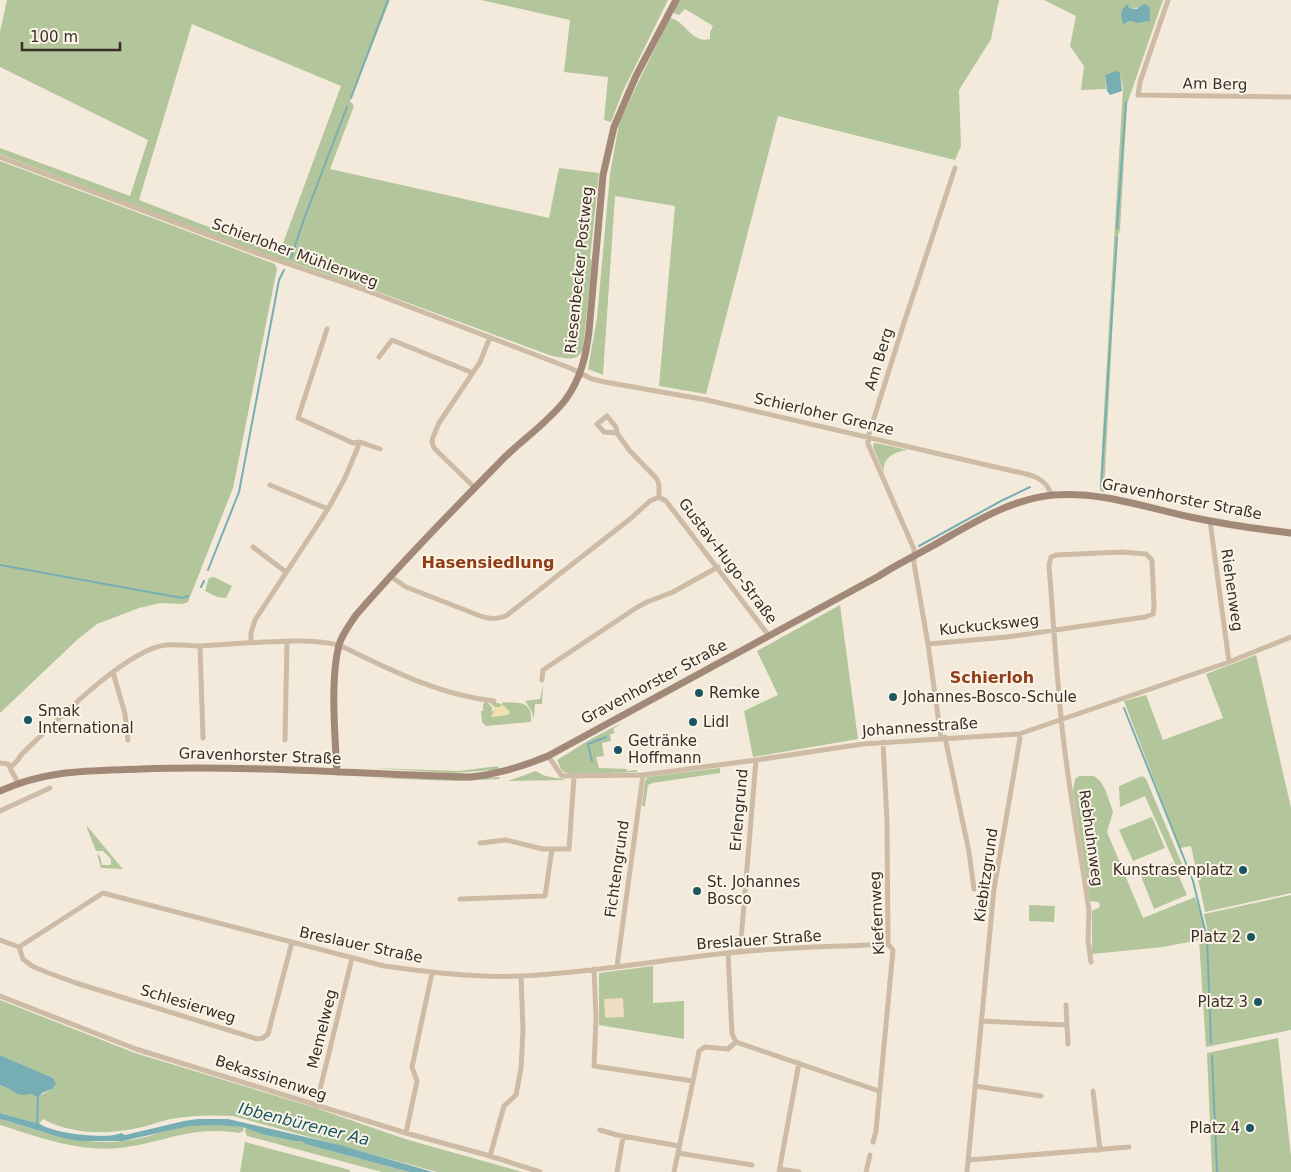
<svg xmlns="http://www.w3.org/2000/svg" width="1291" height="1172" font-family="'DejaVu Sans',sans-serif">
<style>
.green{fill:#b3c59a;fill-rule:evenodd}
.sand{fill:#f3e0af}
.plaza{fill:#eeddc1}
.water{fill:#77aeb4}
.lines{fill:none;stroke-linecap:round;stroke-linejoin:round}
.stream{stroke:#77aeb4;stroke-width:2}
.street{stroke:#cebba6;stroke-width:5}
.secondary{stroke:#a28977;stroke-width:7}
.poi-dot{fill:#19565f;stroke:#fbf4e8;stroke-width:2}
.labels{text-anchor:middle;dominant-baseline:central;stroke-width:4;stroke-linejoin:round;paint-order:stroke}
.street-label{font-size:15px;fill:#392e27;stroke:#fbf4e8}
.poi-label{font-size:15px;fill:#392e27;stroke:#fbf4e8;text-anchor:start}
.neighbourhood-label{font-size:16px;font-weight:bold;fill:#903d18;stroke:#fbf4e8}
.water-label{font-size:16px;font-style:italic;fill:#19565f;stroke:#fbf4e8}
</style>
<rect width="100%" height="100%" fill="#f4eadb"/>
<path class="green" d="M7,0H390L350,101L354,106L330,169L549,218L559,168L599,173L590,259L592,260L583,349C578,363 564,358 552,356L376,291L291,262L258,253L0,154V148L130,196L148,140L0,67V32ZM192,24L341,86L279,254L139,200Z
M481,0H668L623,91L611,122L604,120L608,77L564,72L570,20Z
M679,0H999L991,39L959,90L961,146L955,160L778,116L706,394L659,386L675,206L615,196L603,375L588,369L597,318L610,174L619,124L637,85L670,18C685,20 691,44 710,39V32L713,26L685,9L679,15L673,13Z
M1044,0H1163L1127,104L1120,230L1117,238L1104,492L1100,491L1102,446L1123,88L1120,73L1105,75L1106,89L1081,90L1084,66L1070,46L1076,16ZM1128,5L1129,8H1150V21H1131L1127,23Z
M0,161L275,264L277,269L233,488L188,602L183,604L160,603L139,608L97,624L78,639L0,713Z
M874,443H876L908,450C896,451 881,458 884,473L873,447Z
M214,577L232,586L226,598L217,597L205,591L209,578Z
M840,605L858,739L753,757L744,711L778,695L757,651Z
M1256,655L1291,808V893L1205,912L1191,846L1180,848L1124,701L1146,695L1163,740L1223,718L1206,674Z
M543,684L542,704H535L534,719L531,710L525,701L540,699Z
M486,701L492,707V713L495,707L491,704V702L502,704L503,702C518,703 533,700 531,722L486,726L482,722L481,711H483V704Z
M623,722L613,729L615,733L610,734L611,741L602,743L604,756L596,757L599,768L627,769V771L637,770V772L569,774L562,771L557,760L591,739Z
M498,766L499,769L494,770L452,773L371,768L459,771Z
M720,768V773L652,783L648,785L645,806H642L645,782L647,777Z
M536,771C545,778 556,777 566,780L508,781Z
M1079,776H1094L1100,781L1105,789L1113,812L1107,832L1143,918L1195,897L1209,938L1204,914L1291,895V1030L1206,1047L1199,940L1163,947L1092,954V911L1100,907L1099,902L1090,901L1089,895L1073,791L1075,779Z
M1142,776L1146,779L1185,871L1179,873L1145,796L1120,807L1119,786Z
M499,777L500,779L460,781L372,778L466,779Z
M1152,817L1165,848L1133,861L1119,830Z
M87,826L122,868L123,869L101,868L97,854L100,856L102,865H111V859L103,851H96L87,828Z
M1173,863L1187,895L1154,909L1141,876Z
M1029,905L1055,906L1054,922L1029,921Z
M653,966V1003L684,1001V1039L599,1025V973Z
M0,1000L135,1053L316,1108L405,1139L522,1172H437L233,1116C213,1115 192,1115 171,1119C160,1121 149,1126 138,1128C107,1135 70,1134 43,1119L39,1124L0,1113V1085C16,1089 13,1096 32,1094L37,1097L52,1089L53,1078L0,1055Z
M1278,1038L1291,1157V1172H1212L1207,1053Z
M0,1119C40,1131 80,1146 123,1141C145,1139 165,1130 186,1126C205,1123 225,1125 244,1127L243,1131L239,1133C191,1125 164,1143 119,1148C77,1152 39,1137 0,1125Z
M246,1127L265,1135L294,1141H302L305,1144L409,1172H382L247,1136L245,1131Z
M245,1142L350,1170V1172H240Z"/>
<path class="sand" d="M502,704L510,712L508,715L493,717L491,716L494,712V707H500Z"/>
<path class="plaza" d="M623,998L624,1017L605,1018L604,999Z"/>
<path class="water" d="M1128,4L1129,8L1137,9L1142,5L1146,4L1150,8V21L1137,23L1131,21L1123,24C1120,16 1120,9 1128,4Z
M1117,71L1120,73L1122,91L1110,95L1107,91L1105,75Z
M0,1055L53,1078L56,1084L52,1089L42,1093L38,1098L32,1094C29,1094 26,1095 23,1095C16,1095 8,1087 0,1085Z
M0,1113L36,1123L37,1122C48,1133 107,1140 121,1133L125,1135L184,1121L198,1119H228L340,1145L433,1172H409L305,1144L302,1141H294L265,1135L243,1127L217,1125L189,1126L123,1141H80L63,1138L0,1119Z"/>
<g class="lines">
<path class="stream" d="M351,98L388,0
M1117,228L1126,102
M291,258L304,219L347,107
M1101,486L1117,237
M919,546L1001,501L1030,487
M0,565L182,598L188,596
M208,570L239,492L279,280L284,270
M201,587L204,581
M1124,708L1193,881L1207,938L1211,1043
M592,761L588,744L606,737
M1212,1056L1217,1172
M37,1123L38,1098"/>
<path class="street" d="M1168,0L1140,82L1138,95L1291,97
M0,157L256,253L365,290L570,368L592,379L605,382L707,400L1004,469C1023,474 1046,474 1051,495
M327,329L298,418L353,443L360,442
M379,357L392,340L473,373
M617,433L604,432L597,424L607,416L616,427L617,433L629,450L657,479L659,485V497
M270,485L328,509
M475,488L434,448L432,442L433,437L439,423L480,362L490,337
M1210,521L1229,662
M253,547L286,572
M390,576L406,587L483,617C492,619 497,619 506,616L630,519L650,501L659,497L666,501L769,636
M251,643V633L255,620L328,509L345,478L360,442L380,449
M928,644L1007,637L1145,617L1153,614L1154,606L1152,560L1146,554L1122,552L1056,555L1051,557L1049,565C1053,616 1056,667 1061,717C1067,782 1080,846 1089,911L1088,940L1091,962
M200,646L203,738
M113,672L125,714L128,740
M542,680L543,670L636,608L647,602L673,592L718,567
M945,737L969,852L974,889
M941,738L928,644L914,563V549L868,444V437L902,329L955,168
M285,740L287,641
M548,756L562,776L643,775L756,760L863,744L1019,734L1229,662L1291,637
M0,763L8,764L18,783
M11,767L17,761L22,754C52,725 126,649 166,645C177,644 188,646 200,646C215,645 230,644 245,643C276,642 309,638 339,645C389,669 438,695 494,701
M0,811L50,788
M480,843L506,840L543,849H569L574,777
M460,899L545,896L552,849
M0,940L19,947L103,893L384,966C429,972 474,978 520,976C590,973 659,960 728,953C781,947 835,947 888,944
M19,947L23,959L32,966L46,972L76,983L257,1039L263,1038L268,1034L292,942
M740,952L756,760
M728,953L732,1034L736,1042L879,1091
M617,966L643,775
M594,969L596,1018L594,1066L693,1081L674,1172
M0,996L136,1049L406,1133L490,1156L540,1172
M1066,1005L1067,1025
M981,1021L1067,1025L1068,1044
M693,1081L699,1051L705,1047L728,1049L736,1042
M975,1086L1041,1096
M1093,1091L1100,1150
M316,1106L352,958
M600,1130L617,1135L679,1146
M406,1133L417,1081L412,1067L432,973
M873,1142L876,1131L893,950L888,944L887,822L883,742
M678,1153L752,1165
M490,1156L504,1106L516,1095L521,1068L523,1030L521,976
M968,1160L1129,1147
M780,1169L799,1172
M617,1172L623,1137
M779,1172L799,1063
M866,1172L870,1155
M967,1172L994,889L1020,738L1019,734"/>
<path class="secondary" d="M337,772C335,736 330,680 339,645C342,634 350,624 356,615C402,562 451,512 500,462C521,440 547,424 566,399C581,378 586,356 589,331L603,175L614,127L636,76L676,0
M0,791C48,769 90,771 141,769C250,765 360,774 470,777C498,774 522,767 548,756L879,576C894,566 909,559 925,550C966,528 1005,500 1053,495C1100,491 1144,507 1190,517C1223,524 1257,529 1291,533"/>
</g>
<g class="poi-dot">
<circle cx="699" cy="693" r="5"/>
<circle cx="893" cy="697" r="5"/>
<circle cx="28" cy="720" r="5"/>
<circle cx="693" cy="722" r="5"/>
<circle cx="618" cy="750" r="5"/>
<circle cx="1243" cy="870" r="5"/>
<circle cx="697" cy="891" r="5"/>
<circle cx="1251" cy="937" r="5"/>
<circle cx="1258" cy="1002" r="5"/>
<circle cx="1250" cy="1128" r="5"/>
</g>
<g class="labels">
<g class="street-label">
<text transform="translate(1215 84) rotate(1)">Am Berg</text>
<text transform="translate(295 253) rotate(20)">Schierloher Mühlenweg</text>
<text transform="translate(579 270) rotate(-84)">Riesenbecker Postweg</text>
<text transform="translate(879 359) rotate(-73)">Am Berg</text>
<text transform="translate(824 414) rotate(13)">Schierloher Grenze</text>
<text transform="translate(1182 499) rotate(11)">Gravenhorster Straße</text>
<text transform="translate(728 561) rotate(53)">Gustav-Hugo-Straße</text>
<text transform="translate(1232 590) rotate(82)">Riehenweg</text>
<text transform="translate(989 625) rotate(-6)">Kuckucksweg</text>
<text transform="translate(654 682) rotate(-28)">Gravenhorster Straße</text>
<text transform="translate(920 727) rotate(-4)">Johannesstraße</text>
<text transform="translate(260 756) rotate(2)">Gravenhorster Straße</text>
<text transform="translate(739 810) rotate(-85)">Erlengrund</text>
<text transform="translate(1091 838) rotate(82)">Rebhuhnweg</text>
<text transform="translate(617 869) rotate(-82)">Fichtengrund</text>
<text transform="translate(986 875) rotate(-82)">Kiebitzgrund</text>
<text transform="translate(877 913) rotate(-93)">Kiefernweg</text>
<text transform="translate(759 940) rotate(-4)">Breslauer Straße</text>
<text transform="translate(361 945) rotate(12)">Breslauer Straße</text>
<text transform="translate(188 1004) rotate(17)">Schlesierweg</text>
<text transform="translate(322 1029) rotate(-76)">Memelweg</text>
<text transform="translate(271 1078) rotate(18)">Bekassinenweg</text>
</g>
<g class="poi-label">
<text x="709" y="693">Remke</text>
<text x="903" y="697">Johannes-Bosco-Schule</text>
<text x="38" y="711">Smak<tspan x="38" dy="17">International</tspan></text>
<text x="703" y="722">Lidl</text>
<text x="628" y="741">Getränke<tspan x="628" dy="17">Hoffmann</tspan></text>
<text x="1233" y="870" text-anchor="end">Kunstrasenplatz</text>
<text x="707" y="882">St. Johannes<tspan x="707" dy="17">Bosco</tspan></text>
<text x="1241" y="937" text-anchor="end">Platz 2</text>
<text x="1248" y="1002" text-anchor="end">Platz 3</text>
<text x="1240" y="1128" text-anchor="end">Platz 4</text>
</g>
<g class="neighbourhood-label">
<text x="488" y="562">Hasensiedlung</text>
<text x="992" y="677">Schierloh</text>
</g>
<g class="water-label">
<text transform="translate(304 1124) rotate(14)">Ibbenbürener Aa</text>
</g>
</g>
<path d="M22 42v8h98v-8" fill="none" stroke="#392e27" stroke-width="2.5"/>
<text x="30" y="42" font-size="15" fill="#392e27" stroke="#fbf4e8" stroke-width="4" paint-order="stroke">100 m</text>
</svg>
